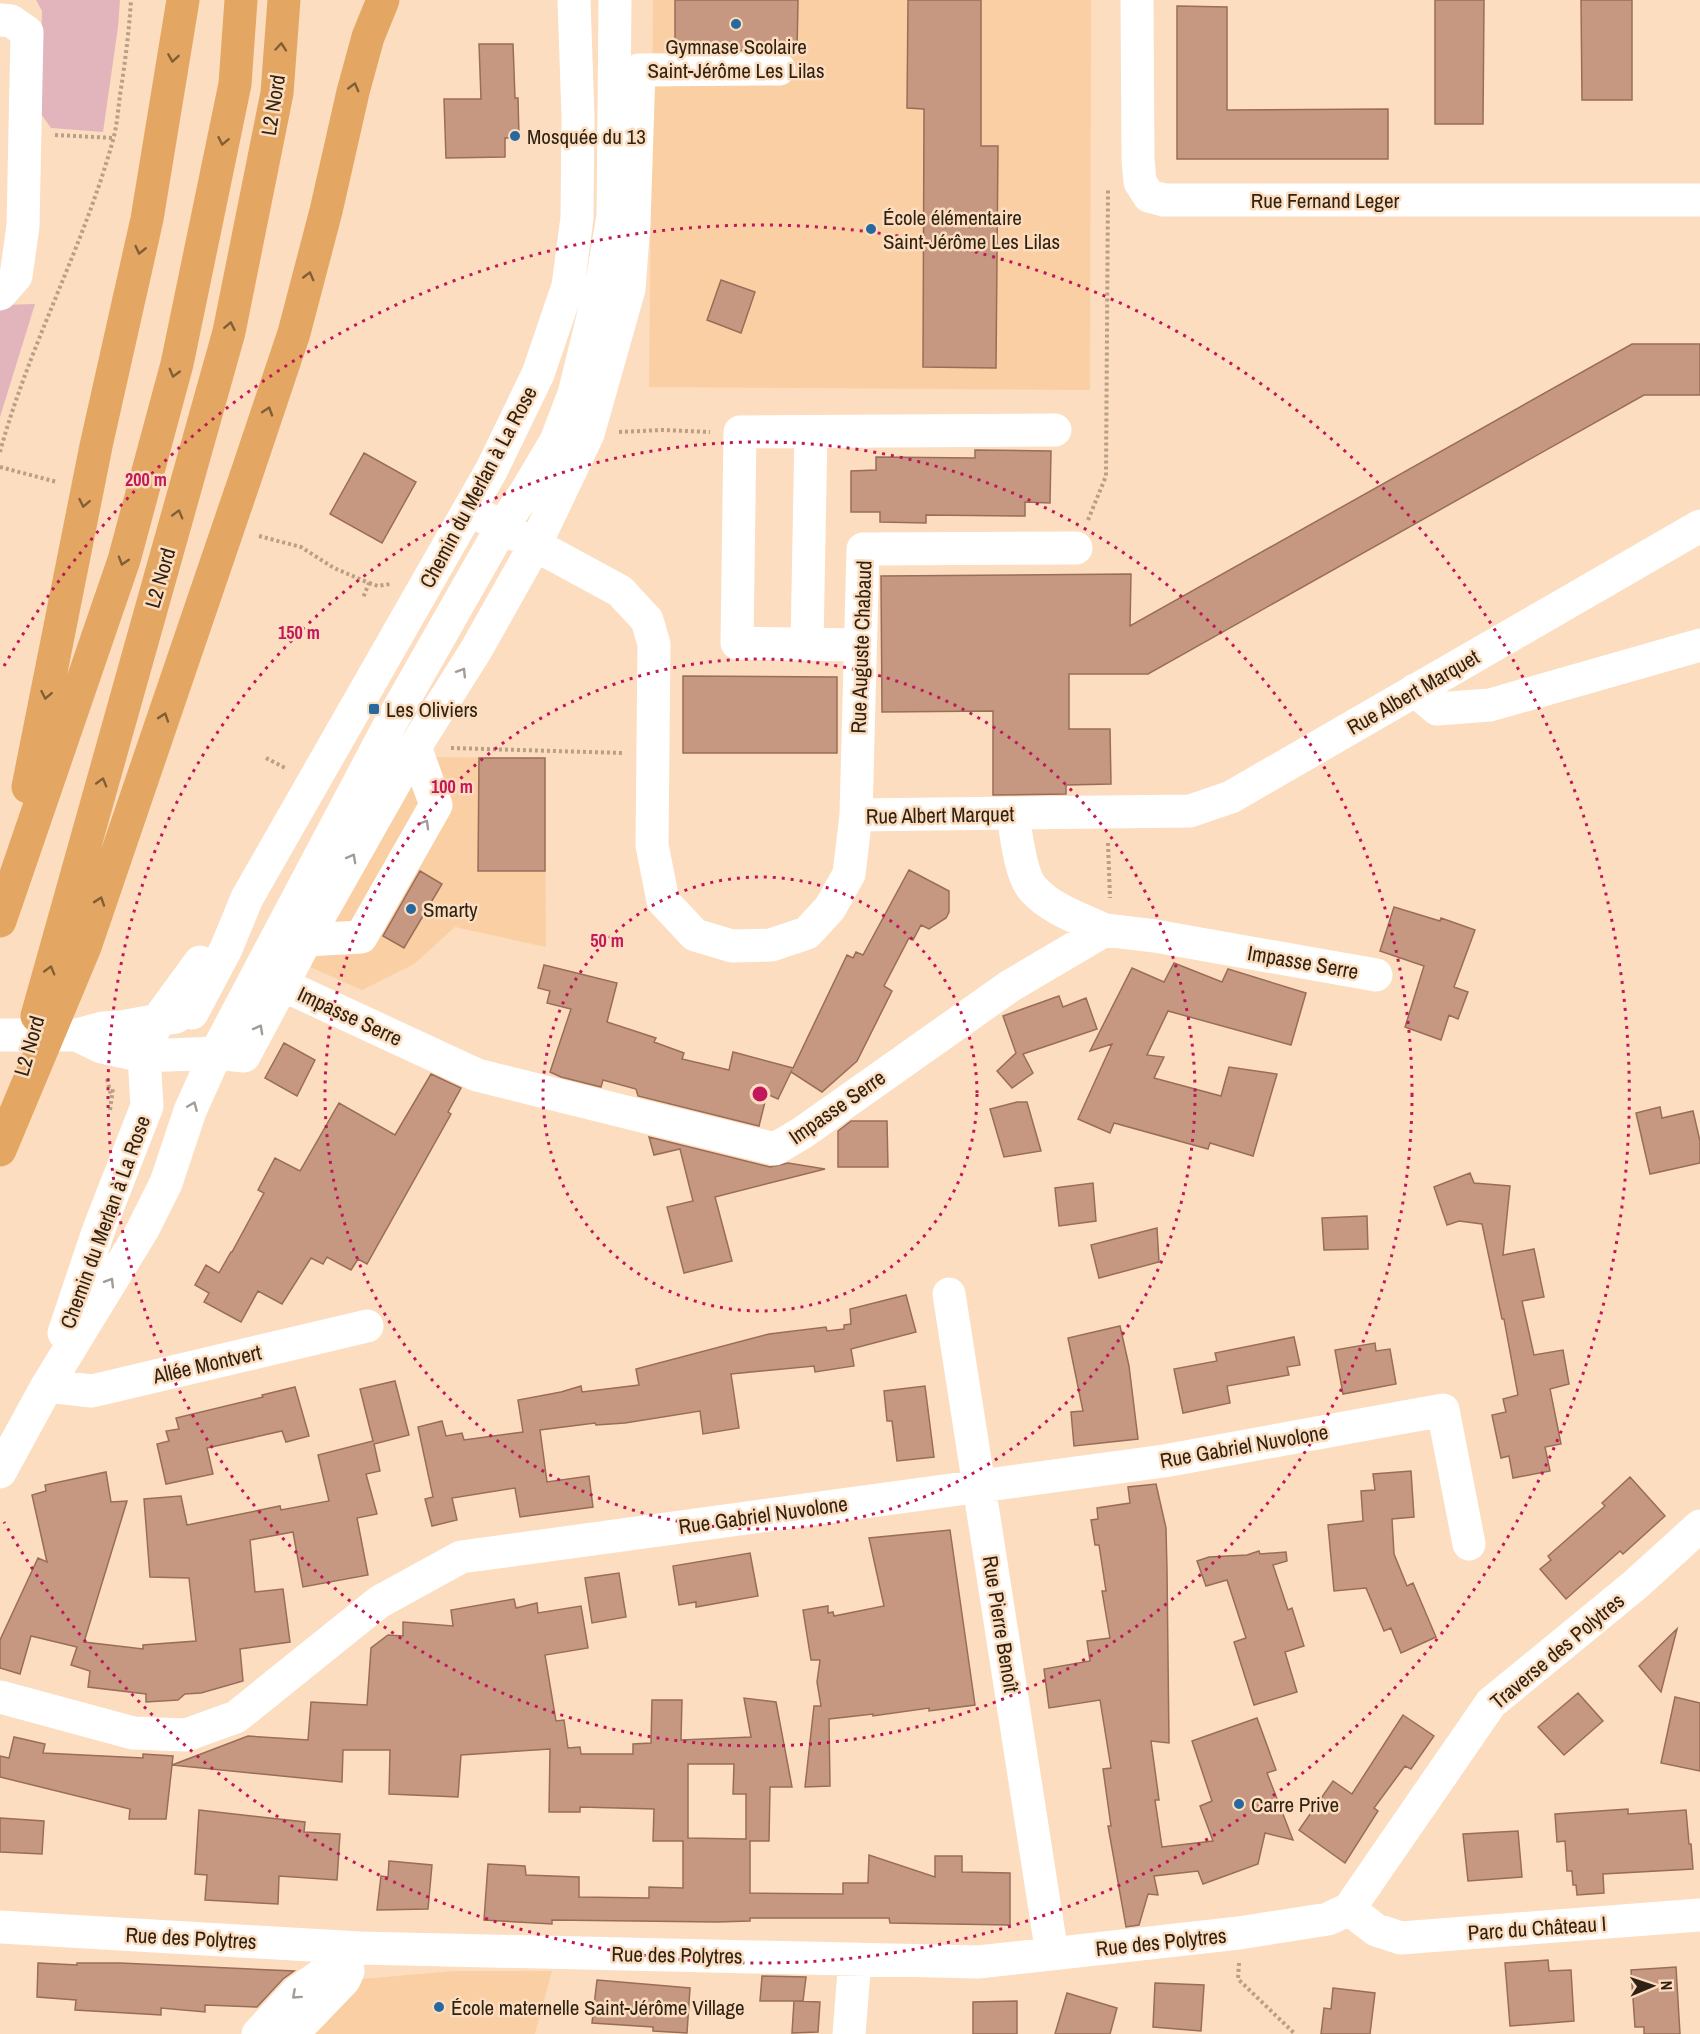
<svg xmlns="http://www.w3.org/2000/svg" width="1700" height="2034" font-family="'Archivo Narrow',sans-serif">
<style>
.built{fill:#facfa3}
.green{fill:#e2b5bd}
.building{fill:#c79881;stroke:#996d57;stroke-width:1.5;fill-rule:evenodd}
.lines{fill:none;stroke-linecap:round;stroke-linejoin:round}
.path{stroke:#b89f86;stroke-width:4;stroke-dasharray:3 3;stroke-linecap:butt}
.minor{stroke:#fff;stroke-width:33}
.highway{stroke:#e4a763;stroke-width:33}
.oneway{stroke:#805e37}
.oneway2{stroke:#a19c95}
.ring{fill:none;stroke:#c2185b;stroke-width:3;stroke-dasharray:3 6}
.poi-dot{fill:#27689e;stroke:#fcddbf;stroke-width:2}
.labels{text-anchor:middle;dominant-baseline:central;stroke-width:5;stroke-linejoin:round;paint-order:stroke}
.poi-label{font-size:21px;fill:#2f2213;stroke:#fcddbf;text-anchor:start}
.street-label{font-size:21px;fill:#2f2213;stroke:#fcddbf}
.centre{fill:#c2185b;stroke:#fcddbf;stroke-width:3}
.ring-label{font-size:18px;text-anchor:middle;font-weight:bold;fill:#c2185b;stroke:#fcddbf;stroke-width:5;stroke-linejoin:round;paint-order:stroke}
</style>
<rect width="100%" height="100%" fill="#fcddbf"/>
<path class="built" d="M653,0H1091L1090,390L649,387Z
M424,757L545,758L546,947L455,927L414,964L362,990L308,966Z
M454,1971H552L535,2034H308L362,1979Z"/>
<path class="green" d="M36,0H120L118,27L103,132L51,128L39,111L42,11Z
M35,304L0,417V305Z"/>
<path class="building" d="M675,0H798L797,52L779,50L707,51V48H675Z
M908,0H981V146H998L996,368L923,367L924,109L907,108Z
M1435,0H1484L1483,124H1435Z
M1581,0H1632V100H1582Z
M1177,6L1227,7V110L1388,109V159H1177Z
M479,44H513L515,98H518L519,138H505V157L446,158L444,99H481Z
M721,280L755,292L741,333L707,320Z
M1632,344H1700V395H1644L1148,674H1069V729H1110L1111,784L1066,785V794L993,795V711L882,712L881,576L1131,574L1130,626Z
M975,450L1051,451L1050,503L1025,502V516L926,515V523L880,522V512H851V471L876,470V457L975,458Z
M364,453L416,482L382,543L330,514Z
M683,676L837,677V753H683Z
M479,758H545V871H478Z
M909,870L949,891V912L946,918L929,929L921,925L913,940L909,938L884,986L892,991L857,1061L822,1092L791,1072L792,1070L778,1099L767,1094L759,1126L638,1096L636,1089L603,1080L601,1087L561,1077L550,1072L571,1009L547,1003L550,991L538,988L544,965L617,983L607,1022L656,1038L654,1042L684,1053L682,1059L729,1070L733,1052L793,1068L847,955L853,958L856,952L863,955Z
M420,871L442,884L404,948L383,936Z
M1394,907L1440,921L1441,918L1475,930L1454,987L1468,992L1458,1019L1449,1015L1441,1040L1405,1027L1424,966L1380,951Z
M1174,963L1222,982L1228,969L1306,993L1291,1045L1168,1011L1147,1055L1164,1057L1154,1078L1221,1096L1229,1067L1277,1074L1253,1156L1210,1143L1208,1149L1114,1123L1110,1133L1078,1119L1112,1044L1090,1051L1132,968L1164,982Z
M1059,996L1063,1007L1086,998L1097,1029L1023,1054L1033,1073L1012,1088L997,1071L1016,1053L1003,1016Z
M284,1043L315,1060L297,1096L265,1078Z
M431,1074L461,1088L448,1112L451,1114L367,1264L358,1259L351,1270L327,1257L323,1264L311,1258L282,1304L258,1291L241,1322L204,1302L209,1293L195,1285L206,1265L219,1273L231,1252H232L264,1193L258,1190L275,1158L300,1171L339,1103L395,1135Z
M1017,1102H1027L1041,1151L1004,1157L990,1109Z
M1660,1107L1662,1118L1693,1111L1700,1141V1163L1650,1174L1636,1113Z
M851,1121H887L888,1167H838V1131Z
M649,1137L770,1167L788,1163L825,1169L715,1197L732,1261L684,1273L667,1207L693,1201L680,1149L654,1155Z
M1470,1173L1474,1183L1510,1186L1503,1255L1534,1249L1544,1297L1522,1301L1534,1355L1563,1350L1569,1384L1550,1389L1561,1444L1545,1447L1550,1471L1513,1478L1509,1456L1501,1458L1492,1415L1506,1412L1503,1399L1518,1395L1504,1319H1502L1482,1224L1459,1221L1447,1225L1434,1187Z
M1093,1183L1096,1221L1059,1226L1055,1188Z
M1367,1216L1368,1249L1324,1250L1322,1218Z
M1157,1228L1159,1262L1099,1278L1091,1245Z
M906,1295L916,1332L851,1349L854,1366L815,1372L814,1366L731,1374L739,1428L703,1434L700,1411L625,1423L596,1425L595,1423L540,1430L547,1482L589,1476L593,1507L520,1517L515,1488L452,1498L457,1520L432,1526L425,1499L433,1497L418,1427L442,1421L446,1436L462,1433L464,1440L523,1432L518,1400L561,1392L581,1386L582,1392L639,1385L636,1369L769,1334L826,1327L827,1331L844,1329V1325L851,1324L850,1309Z
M1120,1326L1129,1366L1138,1439L1074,1446L1071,1412L1083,1411L1068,1338Z
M1294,1337L1300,1365L1287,1367L1289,1375L1227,1386L1230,1403L1183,1413L1174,1369L1217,1361L1215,1353Z
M1375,1343L1376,1351L1390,1349L1396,1384L1343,1394L1335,1350Z
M395,1381L409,1435L374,1444L380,1471L366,1474L377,1514L357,1518L368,1575L303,1587L293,1532L250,1540L255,1592L283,1589L290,1642L240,1649L243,1681L201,1693L185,1694L178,1700L146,1702V1694L88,1687L90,1671L71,1665L77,1647L31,1636L20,1674L0,1668V1640L38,1558L47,1562L32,1495L46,1491L45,1485L106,1472L111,1502L127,1501L84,1642L143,1649V1645L196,1641L189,1578L150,1577L144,1499L181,1496L187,1525L280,1506L281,1510L329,1501L318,1455L373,1441L360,1389Z
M925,1386L934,1457L897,1461L892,1421H887L884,1391Z
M295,1387L309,1436L286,1442L282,1431L207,1448L213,1474L166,1484L157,1444L169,1441L166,1431L179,1429L176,1418L263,1397L262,1395Z
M1411,1471L1414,1517L1392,1519L1394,1554L1407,1586L1413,1583L1436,1637L1401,1653L1391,1628L1384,1631L1366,1588L1334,1591L1328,1525L1363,1521L1361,1491L1375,1490L1373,1474Z
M1630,1477L1665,1516L1623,1554L1620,1551L1566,1599L1540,1569L1551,1560L1548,1556L1605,1506L1602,1503Z
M1156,1484L1166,1528L1167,1570L1169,1743L1151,1741L1159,1800H1155L1162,1847L1213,1841L1200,1806L1212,1801L1192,1741L1257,1718L1276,1770L1267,1773L1293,1840L1265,1833L1258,1864L1203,1884L1198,1871L1154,1876L1158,1895L1148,1894L1139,1925L1126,1927L1108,1826H1111L1103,1769L1111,1768L1100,1700L1049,1708L1044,1669L1090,1661L1087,1641L1110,1638L1102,1591H1106L1099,1545H1095L1091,1520L1098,1519L1097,1508L1130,1503L1128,1487Z
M950,1530L975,1705L929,1711V1708L873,1716V1714L829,1719L830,1786L805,1787L814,1706H821L817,1682L820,1660H811L803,1610L828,1606V1613L833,1612L834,1616L884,1606L869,1538Z
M1259,1551L1260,1554L1286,1552L1287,1561L1273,1565L1288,1610L1292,1608L1304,1646L1285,1652L1297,1692L1254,1705L1234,1642L1246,1638L1227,1580L1206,1586L1197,1561L1209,1557L1247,1555Z
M750,1553L758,1596L696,1607V1602L679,1605L673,1566Z
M619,1573L626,1617L592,1623L585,1578Z
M514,1599L516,1608L537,1603L538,1613L581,1606L588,1648L545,1655L556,1721L564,1720L568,1748L580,1747L581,1754H633V1744L651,1743L652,1700H682L681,1740L751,1737L744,1698L776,1702L792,1787H770L769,1841H750V1893L843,1894V1883H868L869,1855L935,1877V1856H962V1872L1010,1873V1925L890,1923L889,1918H750V1921L717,1922L552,1920V1924L484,1920L488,1864L525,1866L526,1875L579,1877V1897L649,1898V1887L683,1888V1841H653L654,1809L580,1807V1812H549L550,1749L461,1755L458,1797L389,1794L390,1750H343L342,1782L172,1765L166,1819H129L130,1809L0,1777V1756L9,1758L14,1737L45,1744L43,1753L143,1758V1754L173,1756L172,1765L248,1736L308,1740L311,1702L367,1705L371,1648L388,1635L403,1636V1622L453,1626L451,1610ZM688,1764H734L733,1794H746V1839L688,1838Z
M1677,1629L1661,1692L1639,1666Z
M1578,1693L1603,1721L1564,1755L1538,1727Z
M1675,1697L1700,1703V1771L1661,1763Z
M1403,1715L1434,1736L1411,1769L1405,1766L1374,1808L1378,1811L1345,1863L1299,1830L1333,1781L1352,1794Z
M1628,1809V1814L1686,1810L1689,1844H1691L1693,1869L1603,1874L1604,1893L1577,1895L1576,1885H1573L1572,1871H1567L1565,1841L1557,1842L1555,1814Z
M199,1810L305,1822L304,1832L340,1834L337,1880L279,1876L278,1904L205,1900L207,1875L195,1874Z
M0,1818L44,1821L42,1854L0,1852Z
M1518,1831L1522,1877L1468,1881L1463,1834Z
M389,1861L432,1865L428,1909L377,1910L381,1876L388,1877Z
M1548,1960L1549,1971L1571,1970L1574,2021L1510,2026L1505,1963Z
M38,1963L77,1965V1963H120L294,1971L283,1979L257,2007L205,2005V2012L161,2008V2015L75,2010L76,2000L37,1997Z
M1676,1967L1680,2034H1644V2027H1635L1631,1970Z
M762,1976L806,1977L803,2001H795L820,2002L818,2032L792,2033L794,2001H760Z
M597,1980L690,1988L687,2033L653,2031V2027L592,2023Z
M1155,1983L1204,1985L1201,2031L1153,2027Z
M1333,1988L1375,1993L1370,2034H1321L1324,2008L1331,2009Z
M1067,1993L1117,2008L1110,2034H1055Z
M1017,2001V2034H973V2002Z"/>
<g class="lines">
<path class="path" d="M55,135L114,138
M619,432L662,430L710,432
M0,452C29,345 84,246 113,140C117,126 118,110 120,95C125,63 129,32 131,0
M0,467L57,482
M1088,520L1106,476L1108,189
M259,536L301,547L334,568L369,583L363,598
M369,583L378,586L390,584
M451,748L623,753
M266,758L287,769
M1108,843L1110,898
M107,1079L111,1095
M110,1110L113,1088
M1239,1963L1238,1979L1295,2034"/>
<path class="minor" d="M1137,0L1138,159L1140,182L1149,196L1164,200H1700
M0,20L11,21L27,32L23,226L16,276L0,294
M469,509L620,591L647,620L654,644L652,845L663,901L695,935L732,946L771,945L807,933L830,908L849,874L856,815L1190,811L1231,797L1700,526
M807,644L811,432
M860,645L737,643L740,432L1055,430
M1415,690L1437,709L1490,705L1700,645
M1013,814C1016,833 1020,875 1033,889C1052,910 1081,919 1105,930
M856,815L863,549L1076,548
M306,940L361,937L436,805L415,747
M283,985L477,1075L775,1149L802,1133L1010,986L1105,930L1155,936L1376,975
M192,1013L226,949L247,898L492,469L538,374L568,286L577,218L578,117L574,0
M0,1035H77L103,1028L121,1027L176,1017
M77,1035L102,1047L144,1056L216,1053L244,1056L306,940L415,747L476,650L535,545L588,434L629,289L634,223L639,70L779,69
M949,1294L1052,1954
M64,1333L99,1229L147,1106L144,1056L157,1021L200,962
M47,1386L92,1391L367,1326
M0,1472L47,1386L143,1229L166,1183L190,1111L216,1053L390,724L502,527L527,490L556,441L574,394L603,276L613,216L615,0
M0,1697L133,1733L186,1735L236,1717L379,1602L461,1557L1164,1461L1443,1410L1469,1544
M1349,1909L1376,1930L1401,1938L1700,1915
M0,1927L360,1948L978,1962L1239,1933L1328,1919L1349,1909L1491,1703L1635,1585L1700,1526
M258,2034L297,1992L360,1948
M292,2034L344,1980L348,1971
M849,2034L855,1959"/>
<path class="highway" d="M28,787L96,446L147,219L183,0
M0,921L124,560L177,364L235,84L241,0
M37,1016L229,332L277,93L284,0
M0,1150L85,947L249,467L294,333L326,211L353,92L368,37L383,0"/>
</g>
<defs><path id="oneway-chevron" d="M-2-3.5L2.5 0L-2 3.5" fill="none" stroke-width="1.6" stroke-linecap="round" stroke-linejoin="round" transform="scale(1.5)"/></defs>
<g class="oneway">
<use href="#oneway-chevron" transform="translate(281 47) rotate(-85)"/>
<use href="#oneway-chevron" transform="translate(173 58) rotate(99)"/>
<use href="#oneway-chevron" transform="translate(354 87) rotate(-75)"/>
<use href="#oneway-chevron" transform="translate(223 141) rotate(102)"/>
<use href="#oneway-chevron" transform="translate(140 250) rotate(103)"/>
<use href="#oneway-chevron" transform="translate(309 276) rotate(-75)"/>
<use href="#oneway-chevron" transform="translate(230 326) rotate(-78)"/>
<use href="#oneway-chevron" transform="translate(174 373) rotate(105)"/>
<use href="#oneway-chevron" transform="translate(268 411) rotate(-72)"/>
<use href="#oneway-chevron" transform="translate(84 503) rotate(101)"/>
<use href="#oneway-chevron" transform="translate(178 514) rotate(-74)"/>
<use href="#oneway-chevron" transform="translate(123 561) rotate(107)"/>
<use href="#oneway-chevron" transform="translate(46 695) rotate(101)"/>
<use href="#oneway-chevron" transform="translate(164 717) rotate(-71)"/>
<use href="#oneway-chevron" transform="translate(102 782) rotate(-74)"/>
<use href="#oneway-chevron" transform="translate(100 901) rotate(-71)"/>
<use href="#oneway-chevron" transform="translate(50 970) rotate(-74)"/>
</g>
<g class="oneway2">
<use href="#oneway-chevron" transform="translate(462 672) rotate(-58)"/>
<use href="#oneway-chevron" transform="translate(425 824) rotate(-60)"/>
<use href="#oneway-chevron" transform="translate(352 858) rotate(-61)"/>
<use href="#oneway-chevron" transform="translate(259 1029) rotate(-61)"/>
<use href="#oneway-chevron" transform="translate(193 1106) rotate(-67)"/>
<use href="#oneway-chevron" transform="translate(110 1282) rotate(-59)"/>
<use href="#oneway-chevron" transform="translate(296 1995) rotate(138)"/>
</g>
<g class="ring">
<circle cx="760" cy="1094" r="217"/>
<circle cx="760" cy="1094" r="435"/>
<circle cx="760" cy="1094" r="652"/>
<path d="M4 666A869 869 0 1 1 4 1522"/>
</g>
<g class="poi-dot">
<circle cx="736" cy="24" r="6"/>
<circle cx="515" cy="136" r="6"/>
<circle cx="871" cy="229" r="6"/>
<rect x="368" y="703" width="12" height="12" rx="3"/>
<circle cx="411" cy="909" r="6"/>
<circle cx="1239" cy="1804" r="6"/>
<circle cx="439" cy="2007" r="6"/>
</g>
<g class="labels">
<g class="poi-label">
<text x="736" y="46" text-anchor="middle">Gymnase Scolaire<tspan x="736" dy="24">Saint-Jérôme Les Lilas</tspan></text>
<text x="527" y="136">Mosquée du 13</text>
<text x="883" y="217">École élémentaire<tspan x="883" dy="24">Saint-Jérôme Les Lilas</tspan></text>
<text x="386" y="709">Les Oliviers</text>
<text x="423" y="909">Smarty</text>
<text x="1251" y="1804">Carre Prive</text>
<text x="451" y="2007">École maternelle Saint-Jérôme Village</text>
</g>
<g class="street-label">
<text transform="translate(273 105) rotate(-81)">L2 Nord</text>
<text x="1325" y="200">Rue Fernand Leger</text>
<text transform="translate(478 487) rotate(-62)">Chemin du Merlan à La Rose</text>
<text transform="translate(160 578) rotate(-74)">L2 Nord</text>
<text transform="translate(861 647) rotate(-88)">Rue Auguste Chabaud</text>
<text transform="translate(1413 692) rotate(-30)">Rue Albert Marquet</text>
<text transform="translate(940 815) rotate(-1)">Rue Albert Marquet</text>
<text transform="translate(1303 962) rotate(10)">Impasse Serre</text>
<text transform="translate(350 1016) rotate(25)">Impasse Serre</text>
<text transform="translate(29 1046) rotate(-74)">L2 Nord</text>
<text transform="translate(837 1107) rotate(-35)">Impasse Serre</text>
<text transform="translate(105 1222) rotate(-70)">Chemin du Merlan à La Rose</text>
<text transform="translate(207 1364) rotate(-13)">Allée Montvert</text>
<text transform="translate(1244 1446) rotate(-10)">Rue Gabriel Nuvolone</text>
<text transform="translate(763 1515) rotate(-8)">Rue Gabriel Nuvolone</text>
<text transform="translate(1001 1624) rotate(81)">Rue Pierre Benoît</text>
<text transform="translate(1557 1651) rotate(-40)">Traverse des Polytres</text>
<text transform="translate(1537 1928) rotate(-4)">Parc du Château I</text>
<text transform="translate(191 1938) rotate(3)">Rue des Polytres</text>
<text transform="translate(1161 1942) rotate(-6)">Rue des Polytres</text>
<text transform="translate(677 1955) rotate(1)">Rue des Polytres</text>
</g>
</g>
<circle cx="760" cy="1094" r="9" class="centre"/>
<g class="ring-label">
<text x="146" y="486">200 m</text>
<text x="299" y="639">150 m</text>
<text x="452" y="793">100 m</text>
<text x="607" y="947">50 m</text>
</g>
<g transform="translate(1652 1986) rotate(88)" stroke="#fcddbf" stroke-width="4.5" paint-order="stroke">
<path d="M0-4.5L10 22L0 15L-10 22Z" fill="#2f2213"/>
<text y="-9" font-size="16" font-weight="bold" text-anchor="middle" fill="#2f2213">N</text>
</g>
</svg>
